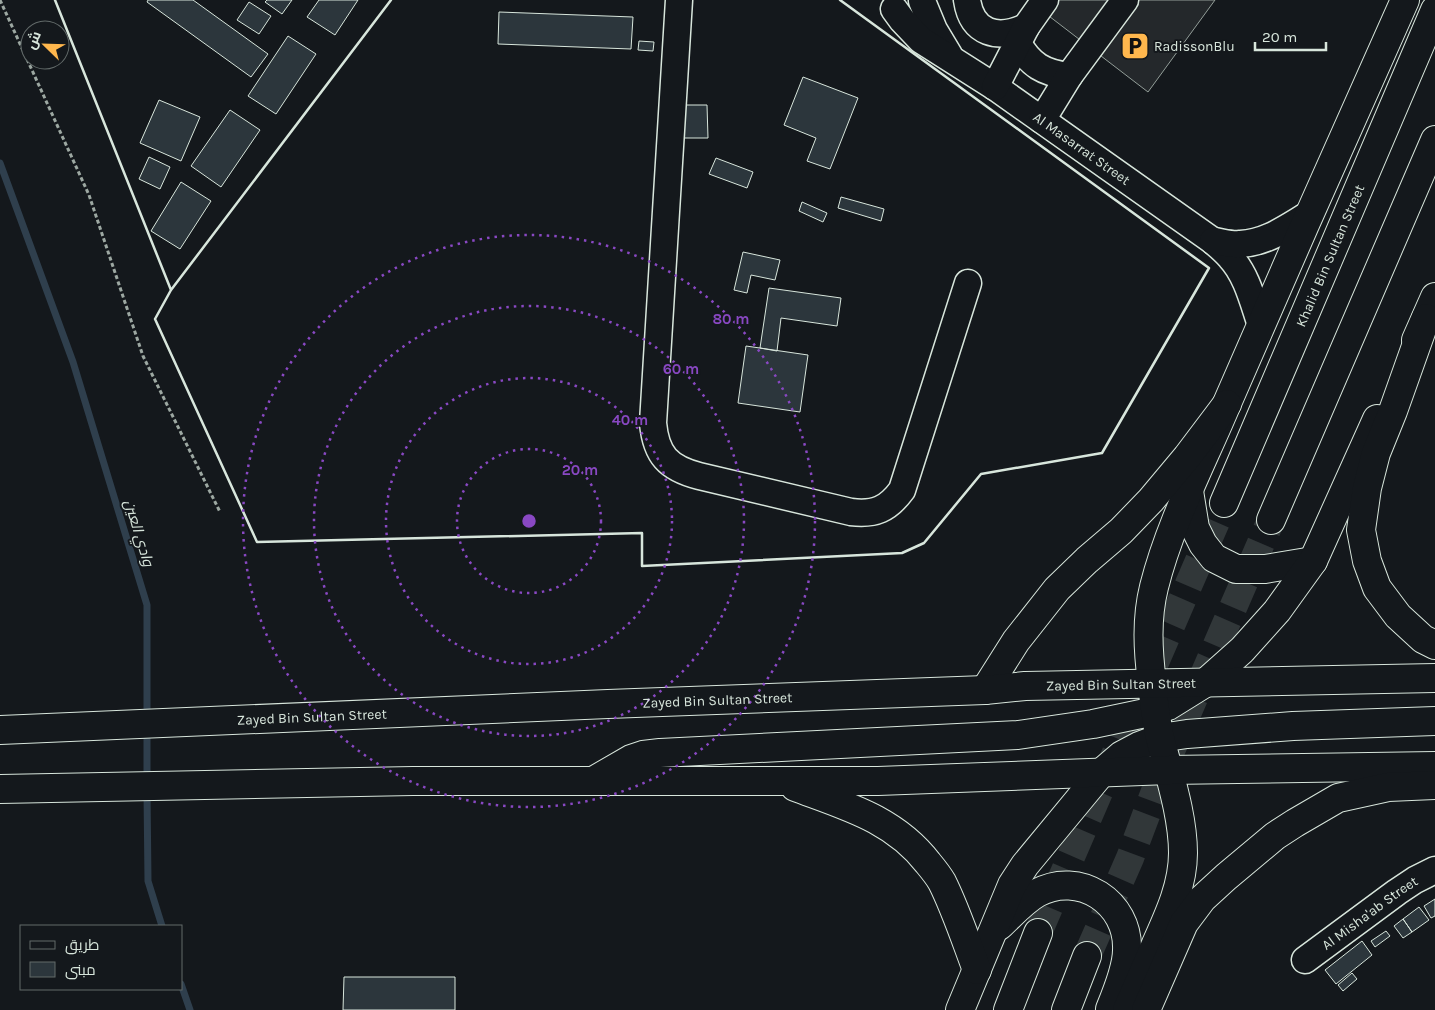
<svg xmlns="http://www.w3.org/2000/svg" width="1435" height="1010" font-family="Karla,Cairo,sans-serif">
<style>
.parking{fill:#24282b;stroke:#939e99}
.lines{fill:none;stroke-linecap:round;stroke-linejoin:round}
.stream{stroke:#2f3f4d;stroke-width:7}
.building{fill:#2c363c;stroke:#d8e6dc}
.major-tunnel{stroke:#313739;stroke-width:28;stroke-dasharray:28 14;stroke-linecap:butt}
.minor-casing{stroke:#d8e6dc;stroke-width:29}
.major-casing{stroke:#d8e6dc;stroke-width:30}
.highway-casing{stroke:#d8e6dc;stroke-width:30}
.path{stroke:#9da8a2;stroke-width:3;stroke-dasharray:4 2.5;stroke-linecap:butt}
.minor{stroke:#14181c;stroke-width:26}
.major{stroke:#14181c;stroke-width:28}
.highway{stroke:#14181c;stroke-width:28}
.wall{stroke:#d8e6dc;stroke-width:2.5}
.ring{fill:none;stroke:#8948c3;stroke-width:2.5;stroke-dasharray:2.5 5}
.labels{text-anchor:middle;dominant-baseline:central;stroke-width:4;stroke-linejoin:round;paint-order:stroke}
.poi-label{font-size:14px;fill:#d8e6dc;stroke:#14181c;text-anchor:start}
.street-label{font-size:14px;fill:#d8e6dc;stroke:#14181c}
.water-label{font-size:15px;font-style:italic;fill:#d8e6dc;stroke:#14181c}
.centre{fill:#8948c3;stroke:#14181c;stroke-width:2.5}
.ring-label{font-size:15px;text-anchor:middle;font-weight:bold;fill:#8948c3;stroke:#14181c;stroke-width:4;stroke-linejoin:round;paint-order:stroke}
</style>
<rect width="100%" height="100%" fill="#14181c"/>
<path class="parking" d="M1028,0H1215L1148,92Z"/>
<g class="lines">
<path class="stream" d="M0,163L73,362L147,605V719
M147,730V781
M147,792L148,881L162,926
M181,984L190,1010"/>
</g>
<path class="building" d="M148,0H193L268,54L251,77L147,2Z
M267,0H292L282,14L265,2Z
M319,0H358L335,35L307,17Z
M249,2L271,16L259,34L237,20Z
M499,12L633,17L631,49L498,44Z
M288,36L316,54L276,114L248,96Z
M639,41L654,42L653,51L638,50Z
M803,77L858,98L830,169L807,161L816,138L784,125Z
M159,100L200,117L181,161L140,143Z
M679,105H707L708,138H679Z
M230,110L260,130L221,187L191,166Z
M149,157L170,167L160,189L139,179Z
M716,158L753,172L747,188L709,174Z
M181,182L211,201L180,249L151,231Z
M841,197L884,209L881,221L838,208Z
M802,202L827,213L823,222L799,211Z
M743,252L780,260L775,280L751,275L747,293L734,290Z
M769,288L841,298L837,326L781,318L777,351L760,348Z
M746,346L808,355L800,412L738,403Z
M1435,899V916L1431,918L1424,906Z
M1419,907L1429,920L1412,932L1403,919Z
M1403,919L1412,932L1403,938L1394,926Z
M1386,931L1390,936L1375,947L1371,941Z
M1362,941L1372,955L1336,984L1325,970Z
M1352,973L1357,979L1343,991L1338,985Z
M344,977H455V1010H343Z"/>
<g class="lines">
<path class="major-tunnel" d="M1038,933L1224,503
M1087,956L1130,858L1164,767L1271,520"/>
<defs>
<g id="minor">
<path d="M679,0L653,423C656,455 668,468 699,476L851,512C875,515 888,509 902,490L968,283"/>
<path d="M967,0C972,34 998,40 1026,27"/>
<path d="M922,1L934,30L949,55"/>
<path id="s1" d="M894,9L902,20L921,40L995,87L1213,241C1219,246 1225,251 1230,257C1247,275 1253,302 1261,325"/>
<path d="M1018,43C1030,65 1044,73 1069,76"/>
<path d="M995,87L1026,27L1045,0"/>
<path d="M1042,120L1069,76L1125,0"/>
<path d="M1213,241C1222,242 1231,245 1240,244C1266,243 1286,228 1308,215"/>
<path id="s2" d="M1305,960L1397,892L1415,880L1435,870"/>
</g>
<g id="major">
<path d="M1416,340L1435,297"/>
<path d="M1189,491L1195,528L1203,544L1214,558L1236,569H1265L1313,561"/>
<path id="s3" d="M1224,503L1435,10"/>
<path d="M1271,520L1435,140"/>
<path d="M593,781L631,759L643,755L660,753L1018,735L1093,724L1155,711L1168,706L1205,683L1242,650L1277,611L1313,561L1377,419"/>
<path d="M999,926C1011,915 1023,901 1037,893C1079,870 1129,902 1127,950C1127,968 1117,992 1110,1009"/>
<path d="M960,1010L1012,885L1025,865L1101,773L1122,755L1139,746L1160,738L1187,734L1293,726L1435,721"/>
<path d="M1008,1010L1038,933"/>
<path d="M1066,1010L1087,956"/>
<path d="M1127,1010C1136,989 1146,967 1155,946C1168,917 1183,886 1183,853C1183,817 1170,777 1161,742C1156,723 1154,703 1152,683C1148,651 1146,619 1154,587C1170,523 1203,461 1228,401C1286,267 1345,133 1405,0"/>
</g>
<g id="highway">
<path d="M1426,318L1393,411L1376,453L1367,488L1361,530L1367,561L1377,588L1398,616L1423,639L1435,645"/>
<path d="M985,690L1016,641L1057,589L1087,560L1121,531L1151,500L1187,457L1227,404"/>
<path id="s4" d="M0,730L608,704L985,690L1025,686L1435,678"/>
<path d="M795,787C846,806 894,819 928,863C933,869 938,875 942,882C956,910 966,941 977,970"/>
<path d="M0,789L413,781H878L1169,770L1435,766"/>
<path d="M1146,1010L1184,923L1202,899L1226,877L1275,836L1295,823L1338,798L1388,787L1435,785"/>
</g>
</defs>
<use href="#minor" class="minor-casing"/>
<use href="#major" class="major-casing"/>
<use href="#highway" class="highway-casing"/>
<path class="path" d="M0,0L89,195L143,356L220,512"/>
<use href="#minor" class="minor"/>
<use href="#major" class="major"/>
<use href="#highway" class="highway"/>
<path class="wall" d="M55,0L171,290
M391,0L171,290L155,319L257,542L642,533V566L902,553L924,543L981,474L1102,453L1209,268L840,0"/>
</g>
<g class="ring">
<circle cx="529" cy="521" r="72"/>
<circle cx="529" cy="521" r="143"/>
<circle cx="529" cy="521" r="215"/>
<circle cx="529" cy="521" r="286"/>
</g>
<defs>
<symbol id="parking-square" viewBox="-11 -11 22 22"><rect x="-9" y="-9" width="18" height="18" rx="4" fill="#ffb74d" stroke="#14181c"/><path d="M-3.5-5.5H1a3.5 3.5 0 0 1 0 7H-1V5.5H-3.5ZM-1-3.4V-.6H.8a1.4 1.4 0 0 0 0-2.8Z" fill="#111"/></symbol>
</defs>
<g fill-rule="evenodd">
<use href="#parking-square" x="1119" y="30" width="32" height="32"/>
</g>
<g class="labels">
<g class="poi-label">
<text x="1154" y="46">RadissonBlu</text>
</g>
<g class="street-label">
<text stroke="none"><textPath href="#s1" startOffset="235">Al Masarrat Street</textPath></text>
<text stroke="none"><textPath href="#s3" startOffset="269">Khalid Bin Sultan Street</textPath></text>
<text stroke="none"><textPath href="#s4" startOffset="1122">Zayed Bin Sultan Street</textPath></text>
<text stroke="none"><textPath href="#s4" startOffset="718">Zayed Bin Sultan Street</textPath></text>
<text stroke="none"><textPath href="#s4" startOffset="312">Zayed Bin Sultan Street</textPath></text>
<text stroke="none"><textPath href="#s2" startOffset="80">Al Misha'ab Street</textPath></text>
</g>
<g class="water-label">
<text transform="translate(139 533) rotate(73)">وادي العين</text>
</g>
</g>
<circle cx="529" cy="521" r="8" class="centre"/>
<g class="ring-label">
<text x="731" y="324">80 m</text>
<text x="681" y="374">60 m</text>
<text x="630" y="425">40 m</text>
<text x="580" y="475">20 m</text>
</g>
<rect x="20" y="925" width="162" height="65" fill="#14181c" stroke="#626a69"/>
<rect x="30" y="941" width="25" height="8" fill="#14181c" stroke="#626a69"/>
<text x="65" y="950" font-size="15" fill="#d8e6dc">طريق</text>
<rect x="30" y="962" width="25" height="15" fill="#2c363c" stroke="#626a69"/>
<text x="65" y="975" font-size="15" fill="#d8e6dc">مبنى</text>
<g transform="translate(45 45) rotate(293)"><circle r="24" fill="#14181c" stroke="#626a69"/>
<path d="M0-4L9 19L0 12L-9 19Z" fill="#ffb74d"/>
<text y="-8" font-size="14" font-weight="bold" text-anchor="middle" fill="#d8e6dc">ش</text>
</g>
<path d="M1255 42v8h71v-8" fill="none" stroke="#d8e6dc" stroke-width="2.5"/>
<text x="1262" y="42" font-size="15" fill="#d8e6dc" stroke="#14181c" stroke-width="4" paint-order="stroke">20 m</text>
</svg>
